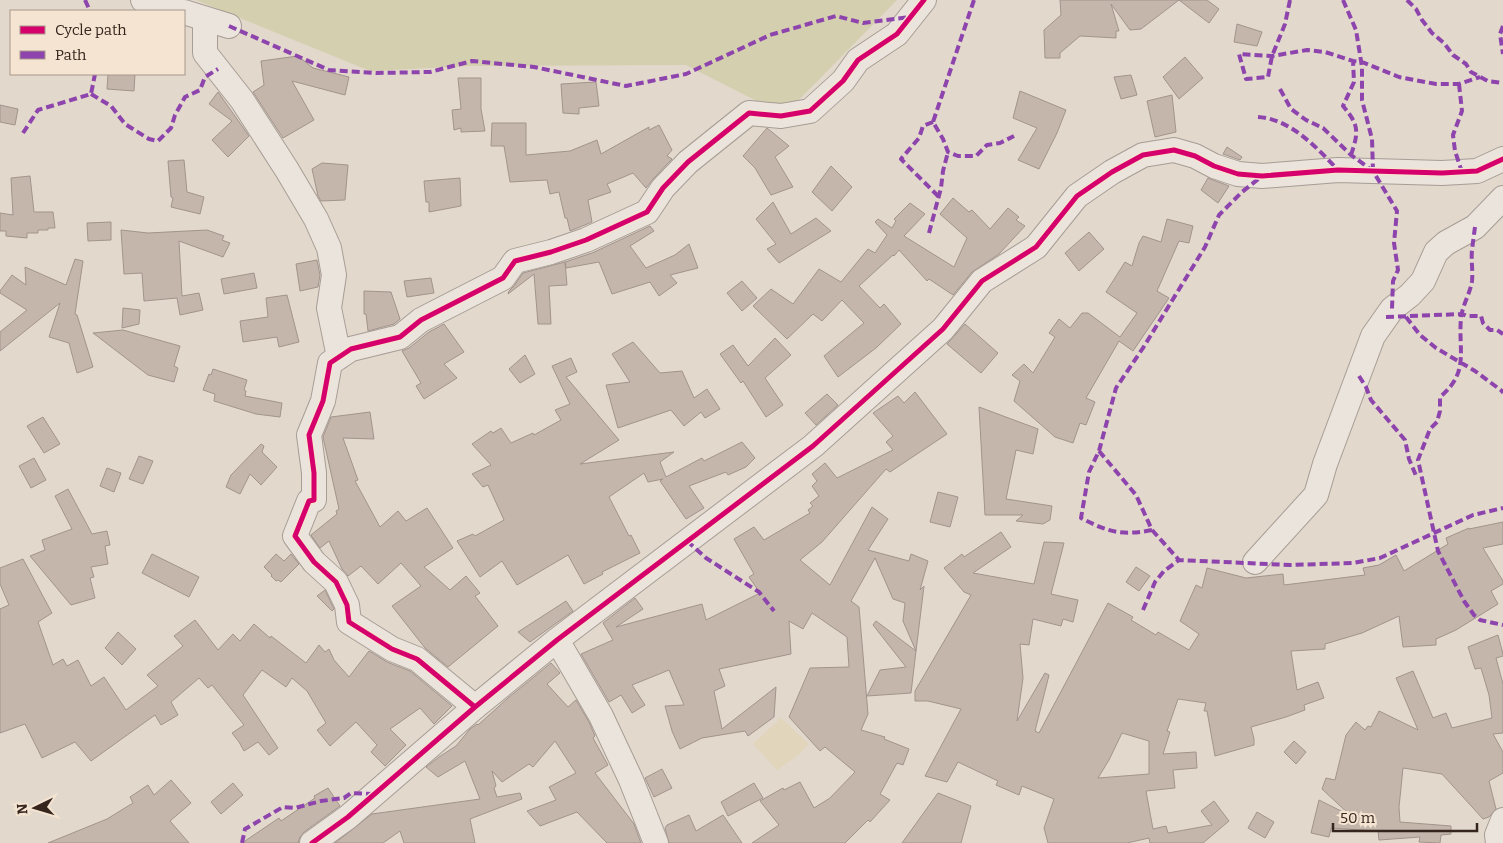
<svg xmlns="http://www.w3.org/2000/svg" width="1503" height="843" font-family="Bitter,serif">
<style>
.farmland{fill:#e1d5bc}
.green{fill:#d4cfae}
.building{fill:#c5b6ac;stroke:#a2948b;fill-rule:evenodd}
.lines{fill:none;stroke-linecap:round;stroke-linejoin:round}
.minor-casing{stroke:#a79d95;stroke-width:26}
.minor{stroke:#eae4dc;stroke-width:24}
.quiet{stroke:#8e44ad;stroke-width:4;stroke-dasharray:8 4;stroke-linecap:butt}
.cycleway-casing{stroke:#f4e4d1;stroke-width:8}
.cycleway{stroke:#d6006c;stroke-width:5}
</style>
<rect width="100%" height="100%" fill="#e2d8cb"/>
<path class="farmland" d="M781,718L809,744L800,754L777,770L753,744Z"/>
<path class="green" d="M196,0H897L784,115L686,65L469,66L370,71Z"/>
<path class="building" d="M1060,0H1207L1219,9L1209,23L1179,0L1141,29L1130,30L1111,4L1119,31H1116V38L1080,36L1060,53V58H1045L1044,30L1061,15Z
M1237,24L1262,32L1257,46L1234,42Z
M298,56L313,68L349,77L345,95L292,81L314,120L283,138L253,92L264,85L261,61Z
M1185,57L1203,78L1179,99L1163,77Z
M108,74H135L134,91L107,89Z
M1131,75L1137,95L1121,99L1114,77Z
M458,78H481V109L485,131L461,132V128L454,130L452,110L461,109Z
M596,82L599,106L579,108V114L563,113L561,84Z
M1020,91L1066,110L1057,133L1039,169L1018,160L1037,128L1013,118Z
M218,92L249,136L228,157L212,140L232,121L209,104Z
M1172,95L1176,132L1155,137L1147,101Z
M0,105L18,109L15,125L0,122Z
M492,123H526V155L570,151L597,140L601,154L649,127V130L659,125L672,150L667,156L672,159L653,179L646,188L633,173L607,184L611,192L588,200L592,222L570,231L567,218H565L559,192L550,194L547,180L510,182L504,146H491Z
M767,128L789,146L775,157L793,187L771,195L755,168L743,156Z
M1227,147L1242,157L1240,160L1223,154Z
M184,160L187,192L204,197L200,214L171,207L173,198L171,197L168,161Z
M322,163L348,165L345,200L321,201L318,196L312,169Z
M831,166L852,187L832,211L812,192Z
M30,176L34,212H53L55,228H48V230H38V233H27V238L6,236V231H0V213L13,215L11,178Z
M460,178L461,206L429,212V202H426L424,181Z
M1208,178L1229,186L1218,203L1201,190Z
M953,198L969,212L972,210L990,229L1008,208L1019,217L1016,220L1025,226L999,254L972,272L953,295L929,279L927,281L899,250L894,256L893,255L859,286L880,308L884,304L901,324L876,348L838,377L824,356L864,323L842,300L822,321L813,314L787,339L753,306L771,289L793,304L819,269L841,282L868,249L875,253L887,235L875,222L878,219L892,228L896,221L894,219L910,203L925,214L904,236L954,267L967,238L940,214Z
M773,202L791,234L816,218L831,231L779,263L767,249L776,244L756,219Z
M1167,219L1193,226L1189,243L1179,241L1157,291L1169,298L1133,351L1119,341L1086,398L1095,402L1086,425L1080,423L1073,443L1055,437L1014,401L1020,381L1012,375L1024,364L1033,373L1055,337L1049,333L1059,319L1070,328L1082,313H1088L1120,337L1137,313L1106,292L1125,262L1132,266L1139,243L1143,236L1161,242Z
M111,222V240L88,241L87,223Z
M650,226L654,231L630,246L646,268L675,255L689,244L698,268L670,275L677,283L659,296L650,282L612,294L599,262L566,268L565,262L592,253Z
M121,230L148,233L207,230L224,236L222,240L230,243L223,257L179,241L182,296L199,293L203,310L180,315L177,298L144,301L142,273L124,274Z
M1089,232L1104,249L1079,271L1065,253Z
M75,259L83,261L75,314L77,315L93,367L77,373L69,343L49,337L60,303L0,351V332L27,310L0,293V291L12,275L26,285L25,267L66,285Z
M317,260L320,275L318,287L300,291L296,264Z
M565,262L567,285L549,286L551,324H538L534,274L508,294L509,291L514,286L523,273Z
M254,273L257,288L224,294L221,279Z
M431,278L434,293L407,297L404,281Z
M742,281L757,298L742,311L727,293Z
M364,291L391,292L400,319L394,324L368,331L366,314H364Z
M287,295L299,342L279,347L277,337L243,342L240,321L268,317L266,298Z
M123,308L140,310L139,324L122,328Z
M444,324L464,352L444,364L457,378L424,399L416,386L421,383L402,351L409,348L429,332Z
M965,324L998,353L981,373L947,344Z
M123,330L180,346L174,366L178,368L174,382L148,375L93,333Z
M775,338L791,355L765,378L783,405L766,417L743,381L741,383L720,354L733,345L748,366Z
M633,342L660,373L682,371L694,398L707,389L720,409L705,418L701,412L684,426L671,410L618,428L606,385L630,382L612,354Z
M525,355L535,374L520,383L509,369Z
M571,358L577,372L566,377L619,440L580,464L674,452L660,462L666,477L702,458L704,461L742,442L755,458L746,467L728,475L726,472L689,486L704,508L686,519L660,481L663,479L648,482L644,473L609,497L629,536L631,535L640,553L602,572L603,574L584,584L568,555L517,585L502,561L480,577L457,541L473,534L475,536L504,520L488,485L483,487L472,474L491,465L472,444L491,431L493,433L501,428L511,443L533,433L534,435L561,420L555,410L570,404L552,366Z
M213,369L247,380L244,390L246,391L245,396L282,403L280,417L256,414L214,401L215,394L203,390L209,374L211,375Z
M915,392L947,434L890,472L886,469L822,542L800,560L830,585L872,507L888,519L868,550L909,561L911,554L928,561L920,590L924,586L916,651L903,621L905,603L893,599L875,558L851,601L859,607L868,714L861,730L885,737L884,739L909,749L903,765L897,763L880,794L890,800L870,822L868,820L845,843H752L779,825L760,801L783,788L784,790L800,782L814,808L830,798L855,772L825,747L820,751L789,717L810,668L849,667L847,637L812,613L803,629L789,621L791,654L719,669L725,686L714,691L722,729L776,687L774,717L748,736L745,731L702,738L680,749L672,731L665,706L684,705L669,670L632,685L645,705L632,713L621,695L609,702L581,654L613,640L603,623L635,598L643,609L616,627L702,604L706,620L760,593L749,577L754,574L734,539L754,527L764,540L810,513L808,510L813,506L810,503L819,496L812,486L817,481L812,474L825,463L837,478L893,450L886,442L893,436L873,413L898,396L904,403Z
M827,394L838,405L816,425L805,413Z
M979,407L1038,429L1033,454L1016,450L1006,499L1052,506L1050,520L1043,524L1016,521L1023,515H985Z
M370,412L374,439L343,438L358,480L355,481L380,527L398,511L406,521L427,508L453,548L424,567L450,590L466,576L480,593L475,596L498,626L448,667L425,648L392,606L421,586L401,563L378,584L361,566L348,576L342,569L329,541L320,548L311,535L337,514L336,511L339,509L323,437L331,417Z
M43,417L60,444L44,453L27,426Z
M261,444L264,446L262,452L277,467L261,485L250,474L240,494L226,487L231,475Z
M139,456L153,461L143,484L129,479Z
M34,458L46,480L31,488L19,466Z
M107,468L121,473L114,492L100,486Z
M68,489L92,534L107,531L110,545L105,546L108,564L91,567L94,577L90,578L95,598L71,605L30,556L45,550L42,540L72,529L55,496Z
M938,492L958,497L950,527L930,522Z
M1503,522V544L1483,548L1503,581V584L1491,591L1498,604L1456,630L1436,639V645L1403,647L1399,616L1362,633L1325,644V649L1291,651L1297,690L1318,682L1324,698L1304,705L1305,710L1286,717L1251,727L1254,739V745L1215,756L1207,711H1204L1206,703L1178,699L1167,731L1170,732L1163,754L1196,752L1197,768L1173,770L1175,788L1146,791L1153,829L1166,826L1168,833L1212,825L1201,811L1214,801L1229,821L1203,843H1150L1149,838L1127,843H1048L1044,828L1054,799L1022,786L1019,795L996,785L998,781L958,762L947,782L925,776L961,709L928,701H915V691L971,595L964,592L944,568L962,554L964,557L1001,532L1011,547L973,573L1034,584L1044,542L1064,543L1051,594L1078,600L1073,622L1063,619L1061,626L1033,619L1029,645L1020,644L1023,678L1017,721L1045,673L1049,675L1035,731L1039,733L1108,603L1133,617L1131,620L1156,635L1158,632L1189,650L1199,634L1180,621L1196,585L1202,588L1207,568L1246,578L1283,574L1284,585L1365,575L1363,568L1379,565L1396,555L1404,571L1448,544L1446,538L1469,528V529ZM1122,733L1149,741V774L1098,778L1109,760Z
M152,554L199,577L189,597L142,573Z
M276,554L284,561L291,554L299,564L281,582L278,580L276,581L271,576L272,575L264,567Z
M23,559L52,613L38,622L53,665L63,659L67,666L78,660L91,686L104,677L126,710L158,686L147,675L183,646L174,636L195,620L218,650L233,634L240,641L254,624L270,638L271,636L306,663L319,645L325,652L329,649L334,660L349,677L369,651L387,662L410,671L452,706L434,724L420,708L390,729L406,745L385,766L371,752L377,745L356,722L330,746L317,730L326,723L307,691L292,678L286,687L262,670L243,695L278,748L269,755L258,742L244,751L239,742L232,733L244,725L212,685L208,688L199,678L171,702L178,715L161,725L155,715L91,761L75,742L42,758L25,724L0,733V609L9,605L0,584V568Z
M1136,567L1150,576L1139,591L1126,582Z
M325,590L334,609L332,611L317,596Z
M566,601L573,611L530,642L518,632Z
M876,621L916,651L911,693L867,696L880,670L906,667L873,625Z
M118,632L136,649L122,665L105,648Z
M1498,635L1503,654V656L1496,658L1503,684V733L1493,734L1503,752V773L1489,781L1496,809L1489,817L1483,819L1442,774L1403,768L1399,807L1400,822L1451,826V834L1441,835L1440,843L1419,842L1420,837L1379,840L1378,831L1331,828L1329,837L1311,833L1319,800L1351,816L1322,789L1326,778L1335,780L1346,735L1356,722L1365,730L1368,726L1371,727L1379,711L1418,730L1396,678L1413,671L1433,718L1446,713L1452,728L1492,718L1489,695L1481,668L1475,669L1468,647Z
M551,663L560,673L547,684L568,707L576,700L589,722L595,736L593,738L608,765L595,773L634,824L641,843H607L577,812L540,826L527,811L556,800L549,787L576,773L555,741L533,767L529,764L502,782L492,771L496,786L494,788L497,797L520,793L522,799L470,819L475,843H404L400,831L383,843H335L372,814L480,799L465,761L438,777L426,767L439,757L456,746L470,729L477,724L478,725L508,698Z
M1294,741L1306,752L1296,764L1284,752Z
M662,769L672,788L654,797L645,778Z
M171,780L191,803L170,821L189,843H48L107,819L133,803L130,797L148,785L154,795Z
M233,783L243,795L221,814L211,802Z
M754,783L763,798L728,816L721,802Z
M328,788L340,806L304,832L300,837L298,843H242L279,818L281,821L315,798L314,796Z
M938,793L971,806L961,843H902Z
M1257,812L1274,822L1265,838L1248,828Z
M689,815L696,831L723,815L742,843H669L665,828L667,825Z"/>
<g class="lines">
<defs>
<path id="minor" d="M143,0L180,11
M184,12L229,26
M205,19V53L242,100L287,170L316,219L329,248L334,275L329,308L339,357
M1255,562L1316,495L1325,464L1373,336L1392,309L1410,295L1423,281L1436,252L1446,243L1475,227L1503,198
M557,640L601,716L631,780L656,843
M475,707L417,659L392,649L349,622L347,605L336,582L314,562L295,536L309,501L314,500V473L309,435L323,401L330,363L351,349L400,337L421,320L503,278L515,261L551,252L586,240L647,212L663,188L688,162L749,113L781,116L810,111L843,81L858,60L897,34L924,0
M312,843L348,817L475,707L557,640L813,446L943,329L982,281L1036,247L1077,196L1112,172L1143,155L1174,150L1195,156L1214,166L1238,174L1262,176L1338,170L1442,173L1477,171L1503,159
M1498,843L1497,835L1503,820"/>
</defs>
<use href="#minor" class="minor-casing"/>
<use href="#minor" class="minor"/>
<path class="quiet" d="M85,0L90,11
M974,0L933,122L943,139L948,152L958,156H976L987,145L1000,143L1014,136
M1290,0L1285,24L1272,56L1268,77L1246,79L1239,54L1272,56L1307,50L1325,52L1353,61L1362,62L1399,77L1436,84H1459L1480,77
M1343,0L1356,30L1362,67V100L1372,139L1373,171
M1407,0L1416,9L1422,20L1432,33L1444,43L1453,55L1466,64L1471,72L1488,81L1503,83
M229,26L329,70L376,73L430,72L472,61L534,67L626,86L686,74L770,35L836,16L863,23L911,17
M1503,26L1500,34L1503,54
M1459,84L1462,111L1453,135L1455,151L1462,172
M1280,89L1291,109L1306,120L1323,128L1351,155L1373,171L1397,211L1394,243L1398,270L1393,281L1392,309
M91,94L111,106L125,124L149,139L158,141L171,128L175,115L185,97L200,90L205,77L218,69
M1258,117C1291,119 1317,148 1338,170
M933,122L923,126L919,138L901,159L938,196
M23,133L38,110L91,94L95,74
M1351,155C1359,131 1359,125 1343,106L1354,82L1353,61
M1475,227C1474,234 1473,242 1472,250C1471,260 1473,271 1472,281C1470,294 1462,306 1461,318C1458,351 1470,372 1440,397V411L1437,422L1430,429L1418,460L1438,551L1464,601L1474,615L1480,620L1503,625
M929,233L941,188L943,171L948,152
M1386,317L1462,314L1467,316H1481L1483,323L1490,330H1497L1503,334
M1406,317L1420,335L1436,348L1475,371L1502,391L1503,393
M1359,376L1366,387L1371,400L1405,440L1409,459L1417,478
M1099,451L1136,495L1152,530L1179,560
M1152,530C1122,536 1108,532 1081,518L1089,472L1099,451L1116,388L1143,348L1205,247L1219,215L1242,192L1262,176
M687,541L706,558L759,592L774,611
M1143,610L1155,582L1164,571L1179,560L1290,565L1353,563L1380,558L1473,515L1503,508
M242,843L245,829L283,807L295,808L321,801L344,798L351,793L373,794"/>
<defs>
<path id="cycleway" d="M475,707L417,659L392,649L349,622L347,605L336,582L314,562L295,536L309,501L314,500V473L309,435L323,401L330,363L351,349L400,337L421,320L503,278L515,261L551,252L586,240L647,212L663,188L688,162L749,113L781,116L810,111L843,81L858,60L897,34L924,0
M312,843L348,817L475,707L557,640L813,446L943,329L982,281L1036,247L1077,196L1112,172L1143,155L1174,150L1195,156L1214,166L1238,174L1262,176L1338,170L1442,173L1477,171L1503,159"/>
</defs>
<use href="#cycleway" class="cycleway-casing"/>
<use href="#cycleway" class="cycleway"/>
</g>
<rect x="10" y="10" width="175" height="65" fill="#f4e4d1" stroke="#a89889"/>
<rect x="20" y="26" width="25" height="8" fill="#d6006c" stroke="#a89889"/>
<text x="55" y="35" font-size="15" fill="#35251d">Cycle path</text>
<rect x="20" y="51" width="25" height="8" fill="#8e44ad" stroke="#a89889"/>
<text x="55" y="60" font-size="15" fill="#35251d">Path</text>
<g transform="translate(35 808) rotate(265)" stroke="#f4e4d1" stroke-width="4" paint-order="stroke">
<path d="M0-4L9 19L0 12L-9 19Z" fill="#35251d"/>
<text y="-8" font-size="14" font-weight="bold" text-anchor="middle" fill="#35251d">N</text>
</g>
<path d="M1333 823v8h144v-8" fill="none" stroke="#35251d" stroke-width="2.5"/>
<text x="1340" y="823" font-size="15" fill="#35251d" stroke="#f4e4d1" stroke-width="4" paint-order="stroke">50 m</text>
</svg>
